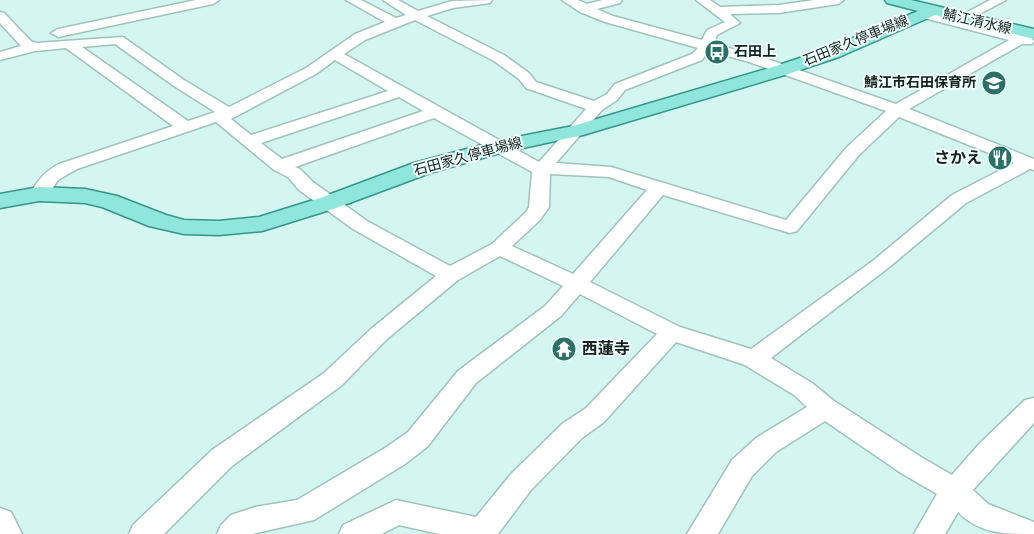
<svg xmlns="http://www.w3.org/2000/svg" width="1034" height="534" font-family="'Source Sans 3','Noto Sans JP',sans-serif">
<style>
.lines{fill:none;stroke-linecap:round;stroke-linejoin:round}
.minor-casing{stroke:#a0c2bb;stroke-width:3}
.major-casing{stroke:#349689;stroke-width:3}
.minor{fill:#fff;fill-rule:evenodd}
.major{fill:#90e6da;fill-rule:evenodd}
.labels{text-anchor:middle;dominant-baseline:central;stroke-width:4;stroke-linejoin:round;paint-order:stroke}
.far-street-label{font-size:14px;fill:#14211e;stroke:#f1fffc}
.far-poi-label{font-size:14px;font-weight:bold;fill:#14211e;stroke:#f1fffc;text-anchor:start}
.poi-label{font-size:16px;font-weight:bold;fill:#14211e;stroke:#f1fffc;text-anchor:end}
</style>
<rect width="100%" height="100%" fill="#d4f6f0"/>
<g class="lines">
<defs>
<path id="minor" d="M196,0H219L213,4L58,37L51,33L58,29Z
M346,0H361L396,18L406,15L383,0H398L418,11L452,1L492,0L490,3L453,8L427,16L504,55L529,73L536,82L594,101L607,94L615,84L692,54L698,48L605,22L580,12L562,0H578L587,4L603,0H622L620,3L597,9L613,16L702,40L707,30L725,22L696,0H710L720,7L779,5L814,0H844L838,4L779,13L730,14L740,23L717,35L714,44L759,56L896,104L1009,40L920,17L918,14L920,11L924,10L1032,38L1034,41L1032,44H1022L909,109L1034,159V170L1030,169L966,203L888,268L771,358L812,383L834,401L921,457L952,475L980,443L1025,400L1034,398V423L973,490L988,504L1034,522V534C1005,534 979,534 958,512L945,534H914L937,494L901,473L825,421L776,452L752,476L718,534H687L732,460L756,438L807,407L794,395L745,365L676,342L604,422L582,438L531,490L498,534H439L399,525L382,534H339L343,525L396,500L476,517L511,474L562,424L586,408L657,334L580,294L561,316L476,383L428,446L405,464L314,520L252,534H217L221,525L231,515L255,507L297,500L385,448L408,432L458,371L545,306L563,286L500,256L458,280L387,339L342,385L232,466L164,534H129L133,525L212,450L324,373L371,329L436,276L353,229L299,190L288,177L274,170L216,122L77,169L58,180L46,198L39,200L32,198L30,194C37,181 45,171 59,164L173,126L66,48L35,51L0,60V52L21,46L0,23V12L4,13L31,41L36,43L123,37L184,80L229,107L306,68L355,34L385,22ZM415,20L494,61L519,79L526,88L586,109L539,162L344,54L365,40ZM115,44L174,86L215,112L188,121L82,47ZM709,51L749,62L886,111L847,147L786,220L611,167L556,163L602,110L617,100L625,90L702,60ZM335,60L388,91L251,135L231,119L316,74ZM399,97L423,111L282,159L261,143ZM899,117L1014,163L952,195L874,260L751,349L680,327L590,282L663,195L783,231L790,233L797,231L859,155ZM434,118L532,172L529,207L526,212L492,244L450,266L367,221L313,182L300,169L295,167ZM550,174L609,177L647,190L573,274L512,246L540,220L549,207Z
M990,0H1006L974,17L970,18L964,14Z
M0,508L11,512L22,534H0Z"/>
<path id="major" d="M885,0H911L1034,29V39L935,15L839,57L788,74L583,135L500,153L430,173L336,208L262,231L219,235L184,234L149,226L102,207L85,203L39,201L0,208V194L39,187L85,189L117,196L166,215L184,220L219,221L259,217L320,198L414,163L497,141L573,126L776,66L827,49L918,11L887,3Z"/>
</defs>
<use href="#minor" class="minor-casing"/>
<use href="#major" class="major-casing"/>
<use href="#minor" class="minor"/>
<use href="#major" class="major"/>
</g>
<defs>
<symbol id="bus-disc" viewBox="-11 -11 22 22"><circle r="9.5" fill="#297066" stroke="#f1fffc"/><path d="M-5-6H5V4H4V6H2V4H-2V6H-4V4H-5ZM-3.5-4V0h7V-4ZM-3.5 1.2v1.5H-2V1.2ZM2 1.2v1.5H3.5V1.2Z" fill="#fff"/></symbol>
<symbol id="school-disc" viewBox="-11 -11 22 22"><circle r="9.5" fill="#297066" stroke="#f1fffc"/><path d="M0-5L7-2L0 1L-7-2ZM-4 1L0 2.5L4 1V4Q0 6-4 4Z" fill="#fff"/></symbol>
<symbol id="restaurant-disc" viewBox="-11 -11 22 22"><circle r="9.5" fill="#297066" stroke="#f1fffc"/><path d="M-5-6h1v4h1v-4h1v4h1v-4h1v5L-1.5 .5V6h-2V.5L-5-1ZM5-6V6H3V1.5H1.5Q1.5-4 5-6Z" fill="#fff"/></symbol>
<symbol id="temple-disc" viewBox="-11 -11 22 22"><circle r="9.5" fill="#297066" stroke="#f1fffc"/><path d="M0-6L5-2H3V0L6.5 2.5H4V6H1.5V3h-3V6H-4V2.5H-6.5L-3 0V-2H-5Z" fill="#fff"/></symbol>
</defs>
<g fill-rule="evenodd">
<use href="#bus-disc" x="703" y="38" width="28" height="28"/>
<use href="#school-disc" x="980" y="69" width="28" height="28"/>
<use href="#restaurant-disc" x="986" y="144" width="28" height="28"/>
<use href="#temple-disc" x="550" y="335" width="28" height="28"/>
</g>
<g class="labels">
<g class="far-street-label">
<text transform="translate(977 22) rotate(13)">鯖江清水線</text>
<text transform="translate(856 41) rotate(-22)">石田家久停車場線</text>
<text transform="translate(468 157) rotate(-15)">石田家久停車場線</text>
</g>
<g class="far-poi-label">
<text x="734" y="52">石田上</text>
<text x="976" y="83" text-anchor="end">鯖江市石田保育所</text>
</g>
<g class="poi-label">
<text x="982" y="158">さかえ</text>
<text x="582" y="349" text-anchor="start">西蓮寺</text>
</g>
</g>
</svg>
